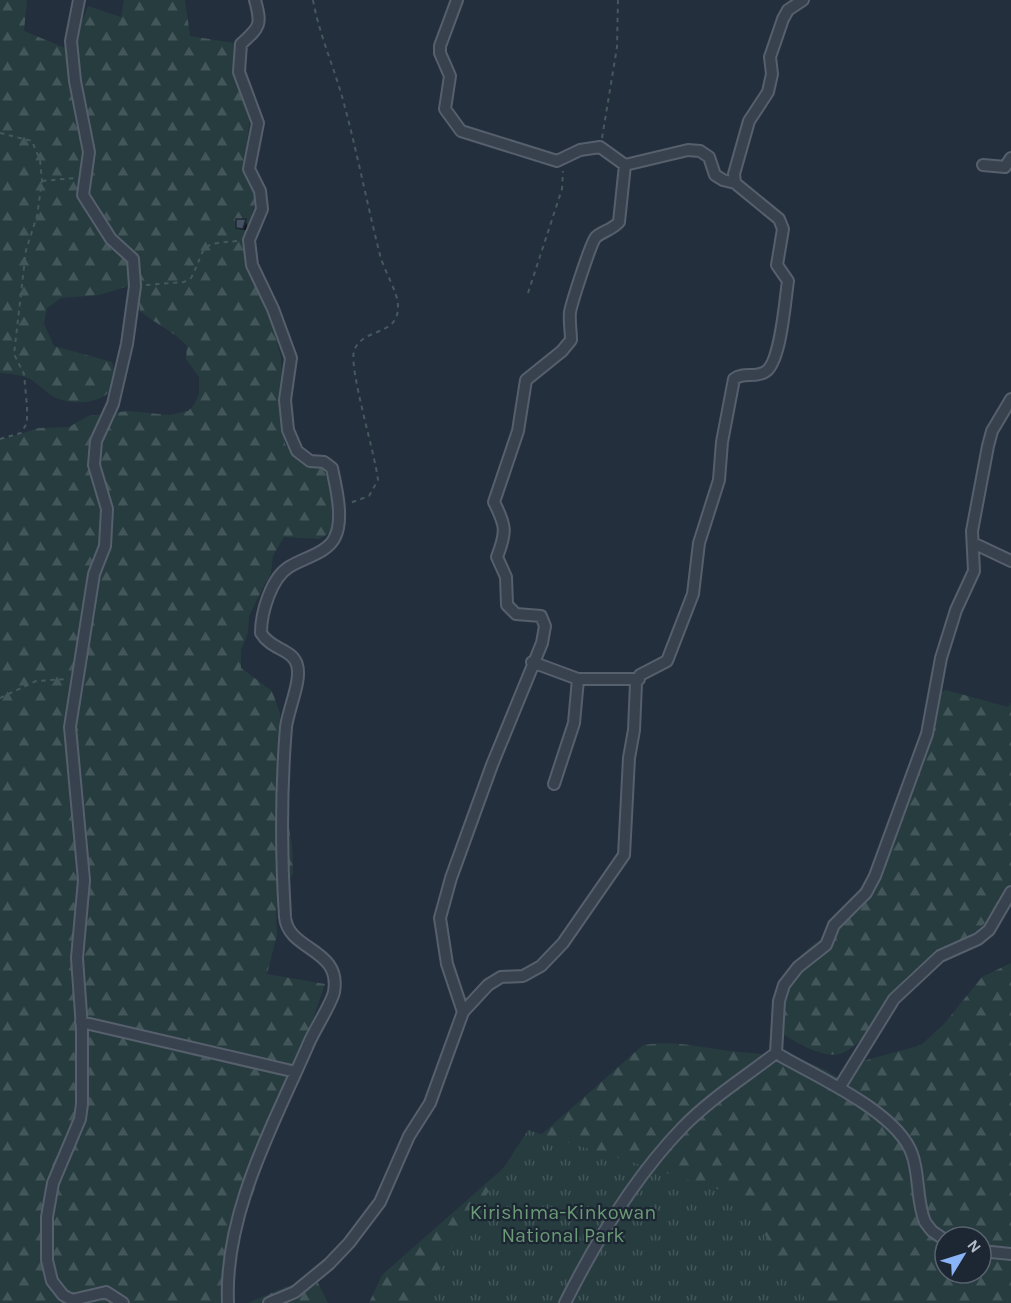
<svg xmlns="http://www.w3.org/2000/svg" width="1011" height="1303" font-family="Karla,sans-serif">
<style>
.forest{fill:url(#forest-firs);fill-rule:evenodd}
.park{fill:url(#park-tufts)}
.building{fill:#455162;stroke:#1f2835;stroke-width:1.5;filter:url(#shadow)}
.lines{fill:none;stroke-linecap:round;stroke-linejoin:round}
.minor-casing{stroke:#565f6c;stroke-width:14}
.path{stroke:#44595c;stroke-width:2;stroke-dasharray:4.5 4.5;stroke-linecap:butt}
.minor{stroke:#38414e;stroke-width:10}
.labels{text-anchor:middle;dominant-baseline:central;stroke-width:4.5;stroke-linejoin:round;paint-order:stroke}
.park-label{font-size:20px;fill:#6b9a76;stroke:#1d2633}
</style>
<defs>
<pattern id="forest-firs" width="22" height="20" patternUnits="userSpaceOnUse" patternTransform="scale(1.5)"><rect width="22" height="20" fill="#263c3f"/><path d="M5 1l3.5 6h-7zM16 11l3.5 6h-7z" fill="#435659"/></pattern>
<pattern id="park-tufts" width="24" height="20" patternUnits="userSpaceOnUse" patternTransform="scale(1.5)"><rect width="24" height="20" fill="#263c3f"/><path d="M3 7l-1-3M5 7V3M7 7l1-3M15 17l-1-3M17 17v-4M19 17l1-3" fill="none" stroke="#435659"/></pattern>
<filter id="shadow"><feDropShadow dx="5" dy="5" stdDeviation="1.5" flood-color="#0009"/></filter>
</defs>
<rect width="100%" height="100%" fill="#242f3e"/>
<path class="forest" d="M0,0H27L24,31L75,52L79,28L88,6L121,17L124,0H185L190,36L234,43V74L250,118L243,172L257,194L244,244L251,278L268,306L281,358L285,444L301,463L324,469L333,495L332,532L319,539L284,537L273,556L271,572L249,616L248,633L241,650V668L272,691L280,713L282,789L292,845L293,873L276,909L277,935L267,974L325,984L241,1229L228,1303H0V440L39,428L69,427L88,416L128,411L169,415L188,411L194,405L199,394V377L186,359L187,346C174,331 155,324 140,311L138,296L129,286L99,295L61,298L47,308L44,324L54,346L112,362C115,370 115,381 111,389C102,405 69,405 54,397C45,392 37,382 28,378C19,374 9,374 0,373Z
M946,690L1008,707L1011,703V885C1002,899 996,914 982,926C958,947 926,957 903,981C885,1000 868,1041 845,1052C826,1062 794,1041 778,1031C788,988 786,955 829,935L835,916L874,879L939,693Z
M1011,963V1303H369L382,1275L643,1045C678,1040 696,1047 730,1051C773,1056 802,1053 840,1079L863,1061L921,1045L944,1024L982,977ZM945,1237H981V1273H945Z
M316,1279L328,1303H248L285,1287Z"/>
<path class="park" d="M528,1130L740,1196L808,1303H417Z"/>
<path class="building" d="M236,219H246L243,229L236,228Z"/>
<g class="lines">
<defs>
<path id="minor" d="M79,0L71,41L75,81L89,152L83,195L111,239L133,259L135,286L127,344L113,404L96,441L94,465L107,509L105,546L94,574L70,727L84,880L77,958L82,1028V1104L80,1119L53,1183L47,1217V1260L52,1281L63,1295L72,1300L106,1292L123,1303
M983,165L1005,167L1011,158
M735,183L734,174L749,121L768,92L772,74L770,57L783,19L788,10L803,0
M973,543L1011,561
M532,662L578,679H639
M554,784L574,723L578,679
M463,1012L447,964L440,918L451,878L492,765L542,643L545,626L541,616L516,614L507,605L506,577L497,557C507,531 506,526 494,502L518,431L526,380L562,351L571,340C571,331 569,321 570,312C572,302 591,242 596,237C603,231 612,230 619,222L625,165
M81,1022L296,1072
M776,1053C814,1076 897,1111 912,1154C920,1176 916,1200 925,1222L932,1231L945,1240
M839,1088L894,999L940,956L978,939L989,930L1011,892
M981,1251L1011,1254
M228,1303C224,1213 273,1126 308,1045C313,1032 332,1003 334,992C342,948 288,951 285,917C281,855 281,789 286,727C288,710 302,680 297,665C293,649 271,650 261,633C261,613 271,578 289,567C303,558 328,553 335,537C344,519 336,487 332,468L324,462L310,461L297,451L288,430L285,400L291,358L273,309L252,265L249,240L262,209L260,191L249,169L258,123L239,72L241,44C260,27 262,25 255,0
M269,1303L295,1292L329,1264L349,1243L380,1202L409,1136L430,1103L463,1012L488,985L501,977L523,976L541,966L563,943L624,855L629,758L634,730L636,683L640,675L667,661L693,594L699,543L719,480L722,442L734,379C743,372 755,378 765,372C781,363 785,300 788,281L777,265L783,229L779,219L735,183L723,180L715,175L709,157L700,151L688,150L625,165L600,147L580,150L557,161L461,131L445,109L450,76L440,53V46L457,0
M565,1303C596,1241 634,1178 682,1128C710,1099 745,1077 776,1053L779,1001L784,985L798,967L826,945L834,925L866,893L875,876L927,734L941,658L956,610L974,571L972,531L988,446L992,431L1011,399"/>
</defs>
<use href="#minor" class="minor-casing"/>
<path class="path" d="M313,0C319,34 334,67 343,100C357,151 367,204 380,255C384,271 398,292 398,306C399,337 362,327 354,351C349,370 375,453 378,480L369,496L350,503
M0,133L32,141L40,160L42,181L37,216L26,250L14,354L24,374L27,406V423L21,433L0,439
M602,138L617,47L618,0
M42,181L75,178
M146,285L184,282L191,278C208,245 196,244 238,241
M528,293L562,189L563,171
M0,698L36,681L68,679"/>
<use href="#minor" class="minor"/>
</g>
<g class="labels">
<g class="park-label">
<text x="563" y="1212">Kirishima-Kinkowan<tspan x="563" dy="23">National Park</tspan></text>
</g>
</g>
<g transform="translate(963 1255) rotate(52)"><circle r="28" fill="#1d2633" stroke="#59626f" stroke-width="1.5"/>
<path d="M0-4.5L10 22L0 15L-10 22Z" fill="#8ab4f8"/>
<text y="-9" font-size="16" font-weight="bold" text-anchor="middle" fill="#b4bcc9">N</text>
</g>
</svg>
